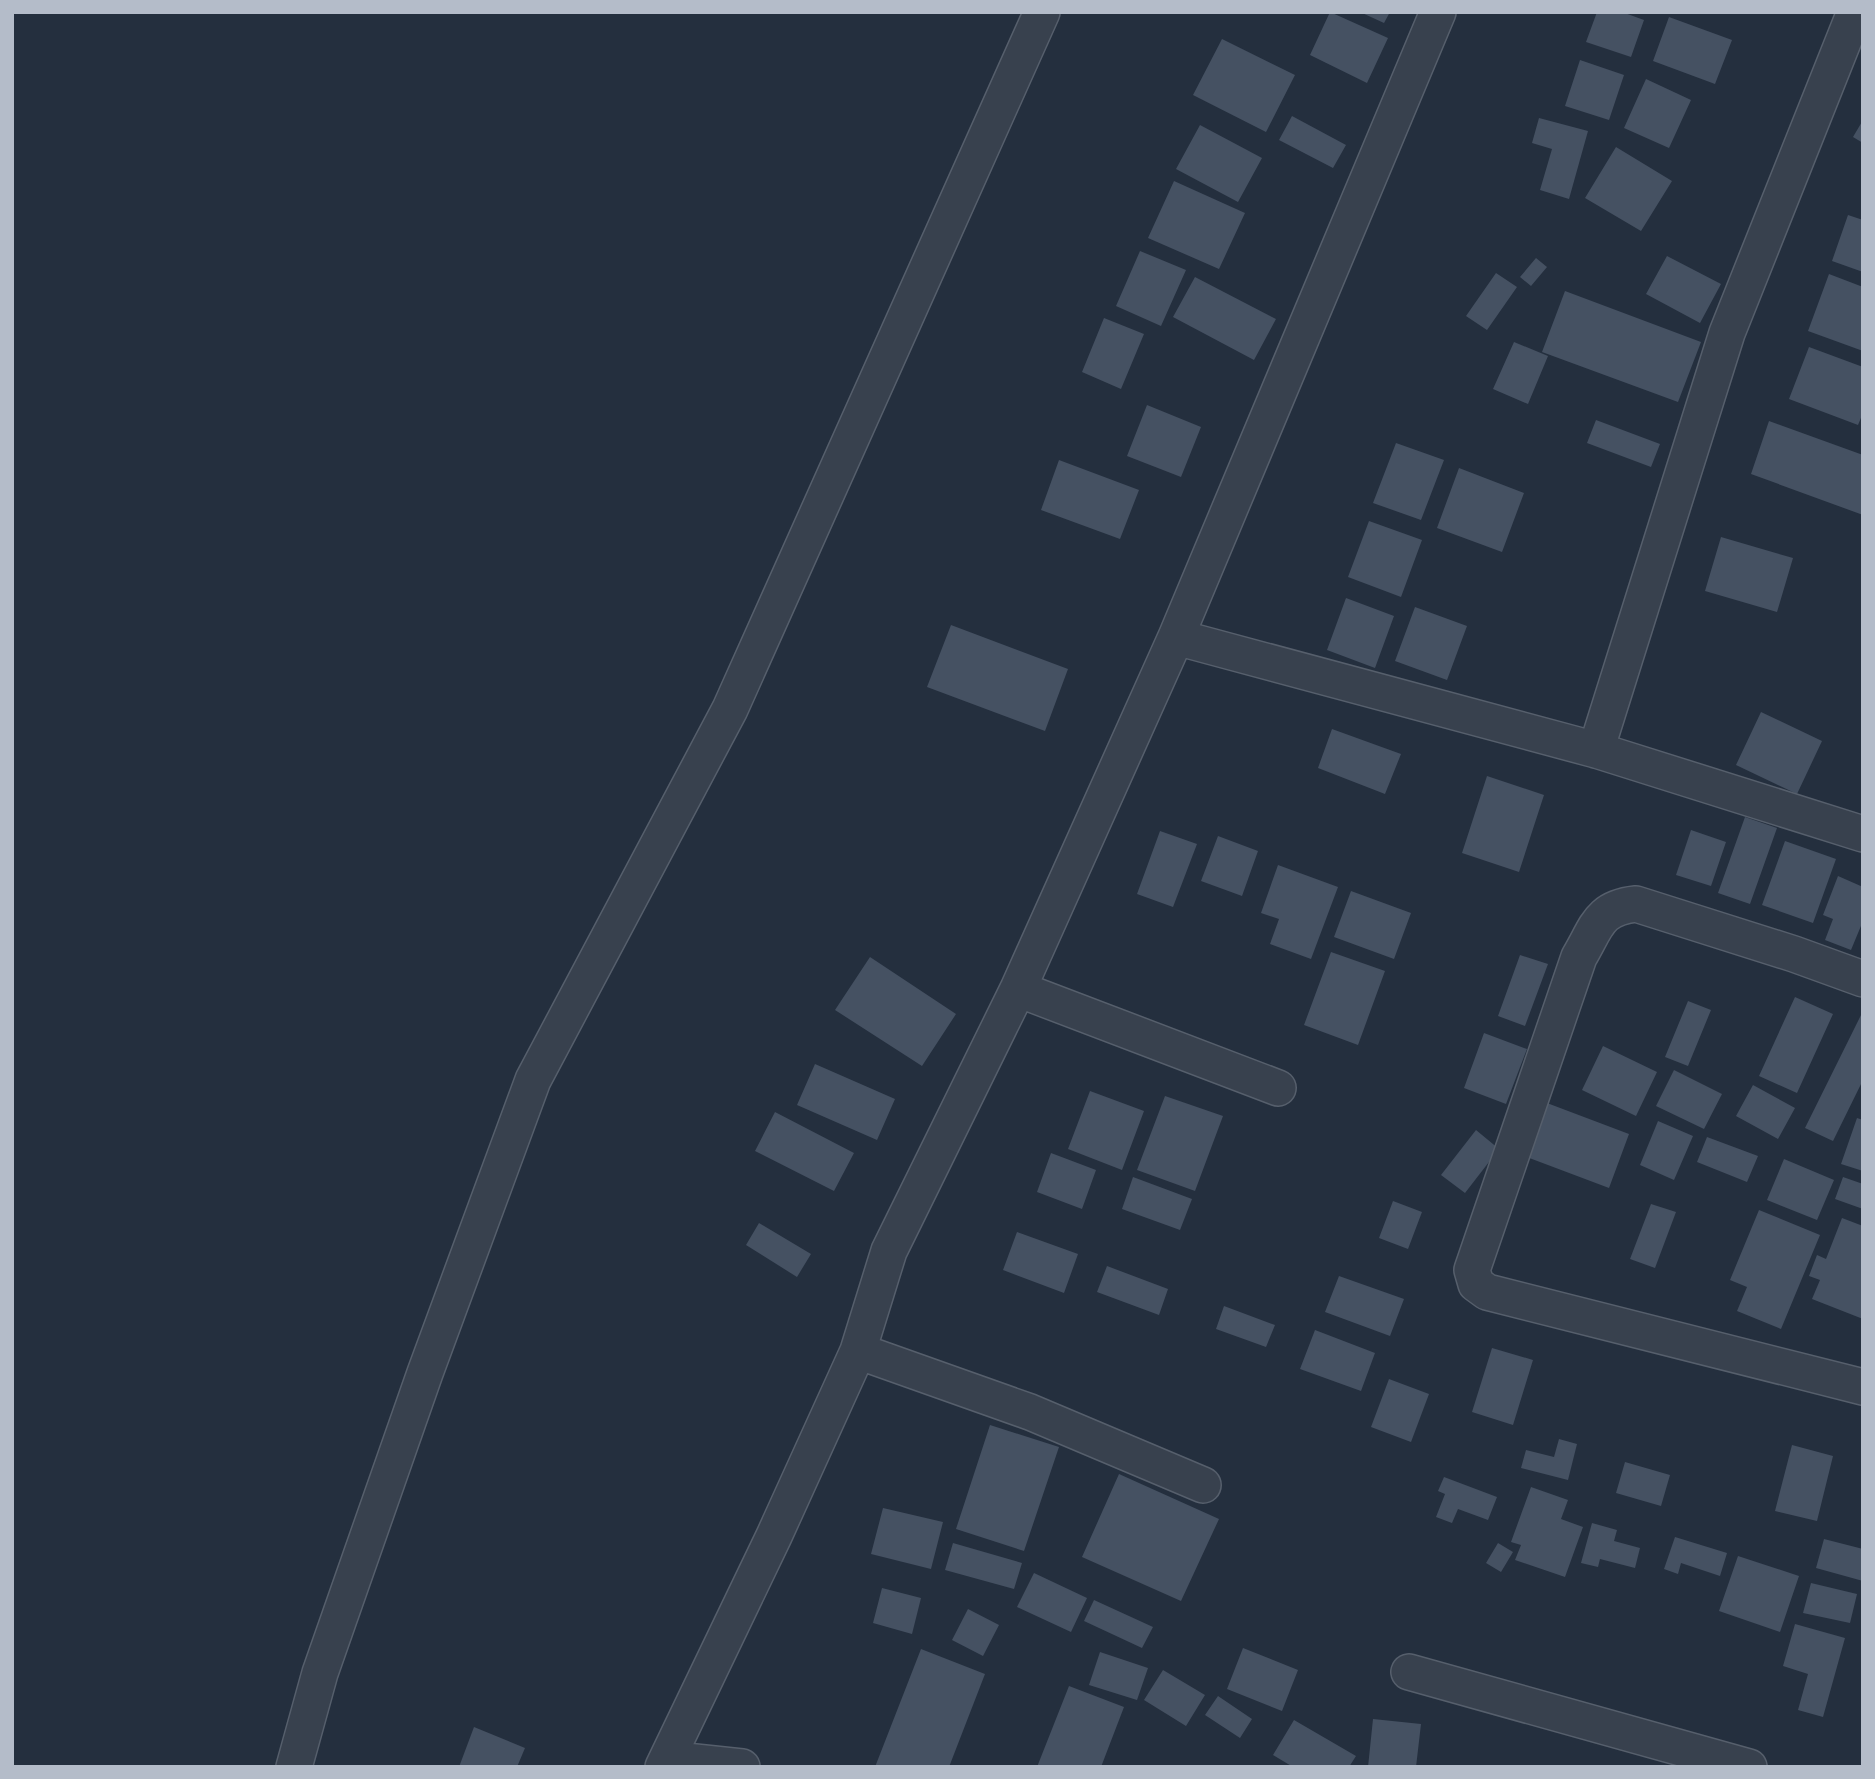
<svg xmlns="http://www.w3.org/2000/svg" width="1875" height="1779" font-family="'Space Grotesk',sans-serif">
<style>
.building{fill:#455162}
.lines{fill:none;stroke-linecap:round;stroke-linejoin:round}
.minor-casing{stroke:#565f6c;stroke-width:38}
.minor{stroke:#38414e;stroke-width:35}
</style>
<rect width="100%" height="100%" fill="#242f3e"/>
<path class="building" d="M1330,12L1388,38L1367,83L1310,55Z
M1360,12H1390L1384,23Z
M1597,12H1622L1644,20L1631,57L1586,42Z
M1669,17L1732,40L1715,84L1653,61Z
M1222,39L1295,75L1266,132L1193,95Z
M1580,60L1624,75L1609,120L1565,106Z
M1646,79L1691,100L1669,148L1624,128Z
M1292,116L1346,145L1333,168L1279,140Z
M1539,118L1588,131L1569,199L1540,190L1552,149L1532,143Z
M1863,120V143L1853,137Z
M1200,125L1262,158L1238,202L1176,169Z
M1616,147L1672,181L1641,231L1585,198Z
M1174,181L1245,213L1219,269L1148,238Z
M1848,215L1863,220V272L1832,261Z
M1140,251L1186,270L1161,326L1116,306Z
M1667,256L1721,284L1700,323L1646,294Z
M1536,258L1547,267L1531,286L1520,277Z
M1496,273L1517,287L1487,330L1466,316Z
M1829,274L1863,287V351L1808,331Z
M1195,277L1276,319L1254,360L1173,317Z
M1565,291L1701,342L1678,402L1542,352Z
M1104,318L1144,334L1121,389L1082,372Z
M1514,342L1548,356L1528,404L1493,389Z
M1809,347L1863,367V413L1858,425L1789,399Z
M1147,405L1201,427L1181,477L1127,456Z
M1596,420L1660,444L1651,467L1587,443Z
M1769,421L1863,455V515L1751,474Z
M1396,443L1444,460L1421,520L1373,503Z
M1059,460L1139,490L1120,539L1041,510Z
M1459,468L1524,493L1502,552L1437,528Z
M1369,521L1422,540L1401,597L1348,577Z
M1721,537L1793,558L1777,612L1705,591Z
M1346,598L1394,616L1375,668L1327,650Z
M1415,607L1467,626L1447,680L1395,661Z
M951,625L1068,669L1045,731L927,687Z
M1761,712L1822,741L1797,794L1736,765Z
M1332,729L1401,754L1385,794L1318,768Z
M1487,776L1544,795L1519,872L1462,853Z
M1745,817L1777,828L1750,904L1718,893Z
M1691,830L1726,842L1711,886L1676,875Z
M1160,831L1197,844L1173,907L1137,894Z
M1218,836L1258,851L1242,896L1201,881Z
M1785,841L1836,859L1813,923L1762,905Z
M1278,865L1338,887L1311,959L1270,944L1279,919L1261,913Z
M1838,876L1863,887V921L1851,950L1825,940L1833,919L1823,915Z
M1351,891L1411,913L1394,959L1334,937Z
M1331,952L1385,971L1358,1045L1304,1025Z
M1520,955L1548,964L1525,1026L1498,1016Z
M870,957L956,1014L922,1066L835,1010Z
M1795,997L1833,1014L1797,1093L1759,1076Z
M1688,1001L1711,1010L1688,1066L1665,1057Z
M1863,1011V1080L1833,1141L1805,1128Z
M1484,1033L1527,1049L1506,1104L1464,1088Z
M1603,1046L1657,1072L1636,1116L1582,1090Z
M815,1064L895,1099L877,1140L797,1105Z
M1674,1070L1722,1094L1704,1129L1656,1106Z
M1753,1085L1795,1108L1778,1139L1736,1116Z
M1090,1091L1144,1111L1122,1170L1068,1149Z
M1165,1096L1223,1116L1195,1191L1137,1170Z
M1539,1100L1629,1134L1609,1188L1519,1154Z
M775,1112L854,1153L834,1191L755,1151Z
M1857,1118L1863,1120V1171L1841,1164Z
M1658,1121L1693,1136L1674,1180L1640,1165Z
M1476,1130L1499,1149L1465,1193L1441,1175Z
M1707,1137L1758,1156L1747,1182L1697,1162Z
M1051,1153L1096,1170L1082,1209L1037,1192Z
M1784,1159L1834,1180L1817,1220L1767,1200Z
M1133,1177L1192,1199L1180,1230L1122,1209Z
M1843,1177L1863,1184V1209L1835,1199Z
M1393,1201L1422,1212L1408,1249L1379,1238Z
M1651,1204L1676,1212L1655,1268L1630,1259Z
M1759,1210L1820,1235L1781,1329L1737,1311L1747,1287L1730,1280Z
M1842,1218L1863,1226V1319L1812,1299L1820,1280L1809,1276L1817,1255L1826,1259Z
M759,1223L811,1254L797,1277L746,1245Z
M1017,1232L1078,1254L1064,1293L1003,1270Z
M1107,1266L1168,1289L1159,1315L1097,1292Z
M1339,1276L1404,1299L1390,1336L1325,1312Z
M1224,1306L1275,1325L1266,1347L1216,1329Z
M1315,1330L1375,1353L1361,1391L1300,1369Z
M1492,1348L1533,1360L1513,1425L1472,1412Z
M1389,1379L1429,1394L1411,1442L1371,1427Z
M990,1425L1059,1447L1024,1551L956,1529Z
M1559,1439L1577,1444L1568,1480L1521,1468L1526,1450L1554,1457Z
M1792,1445L1833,1456L1817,1521L1775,1511Z
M1625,1462L1670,1475L1661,1506L1616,1493Z
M1119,1474L1219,1519L1181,1601L1082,1557Z
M1444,1477L1497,1497L1488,1520L1458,1509L1452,1523L1436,1517L1445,1494L1438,1491Z
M1531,1487L1568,1500L1561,1519L1583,1527L1565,1577L1515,1560L1521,1545L1511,1542Z
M883,1508L943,1522L931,1569L871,1554Z
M1592,1523L1617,1530L1614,1541L1640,1548L1635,1568L1600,1559L1598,1567L1581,1563Z
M1675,1537L1727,1553L1720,1576L1681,1563L1678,1574L1664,1569Z
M1824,1539L1863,1549V1581L1816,1568Z
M953,1543L1022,1563L1014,1589L945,1570Z
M1498,1543L1513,1552L1501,1572L1486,1563Z
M1738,1556L1799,1576L1780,1632L1719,1611Z
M1034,1573L1087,1598L1071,1632L1017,1607Z
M1811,1583L1857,1594L1850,1623L1803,1613Z
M882,1588L921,1598L912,1634L873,1623Z
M1094,1600L1153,1627L1142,1648L1084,1621Z
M968,1609L999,1625L983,1656L952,1640Z
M1795,1624L1845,1638L1823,1717L1798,1710L1808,1674L1783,1666Z
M1243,1648L1298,1670L1282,1711L1227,1689Z
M921,1649L985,1674L949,1767H875Z
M1100,1652L1148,1668L1137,1700L1089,1685Z
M1163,1670L1205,1695L1186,1726L1144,1700Z
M1069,1686L1124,1707L1101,1767H1037Z
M1218,1696L1252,1719L1240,1738L1205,1715Z
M1373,1719L1421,1724L1416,1767H1368Z
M1294,1720L1356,1756L1349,1767H1293L1273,1755Z
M474,1727L525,1748L517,1767H459Z"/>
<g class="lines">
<defs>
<path id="minor" d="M1176,637L1596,750L1863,834
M1596,750L1727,333L1855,12
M1863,979L1794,954L1636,904C1598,908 1597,927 1579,957L1472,1270L1476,1284L1487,1292L1863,1387
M1018,989L1278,1088
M858,1351L1030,1412L1203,1485
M1409,1672L1749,1767
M667,1759L742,1767
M294,1767L320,1673L425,1373L533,1080L730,709L1042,12
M663,1767L774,1536L858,1351L889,1251L1018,989L1176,637L1438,12"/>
</defs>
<use href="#minor" class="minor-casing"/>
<use href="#minor" class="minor"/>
</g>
<rect width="1875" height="1779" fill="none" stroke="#b4bcc9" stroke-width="28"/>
</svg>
